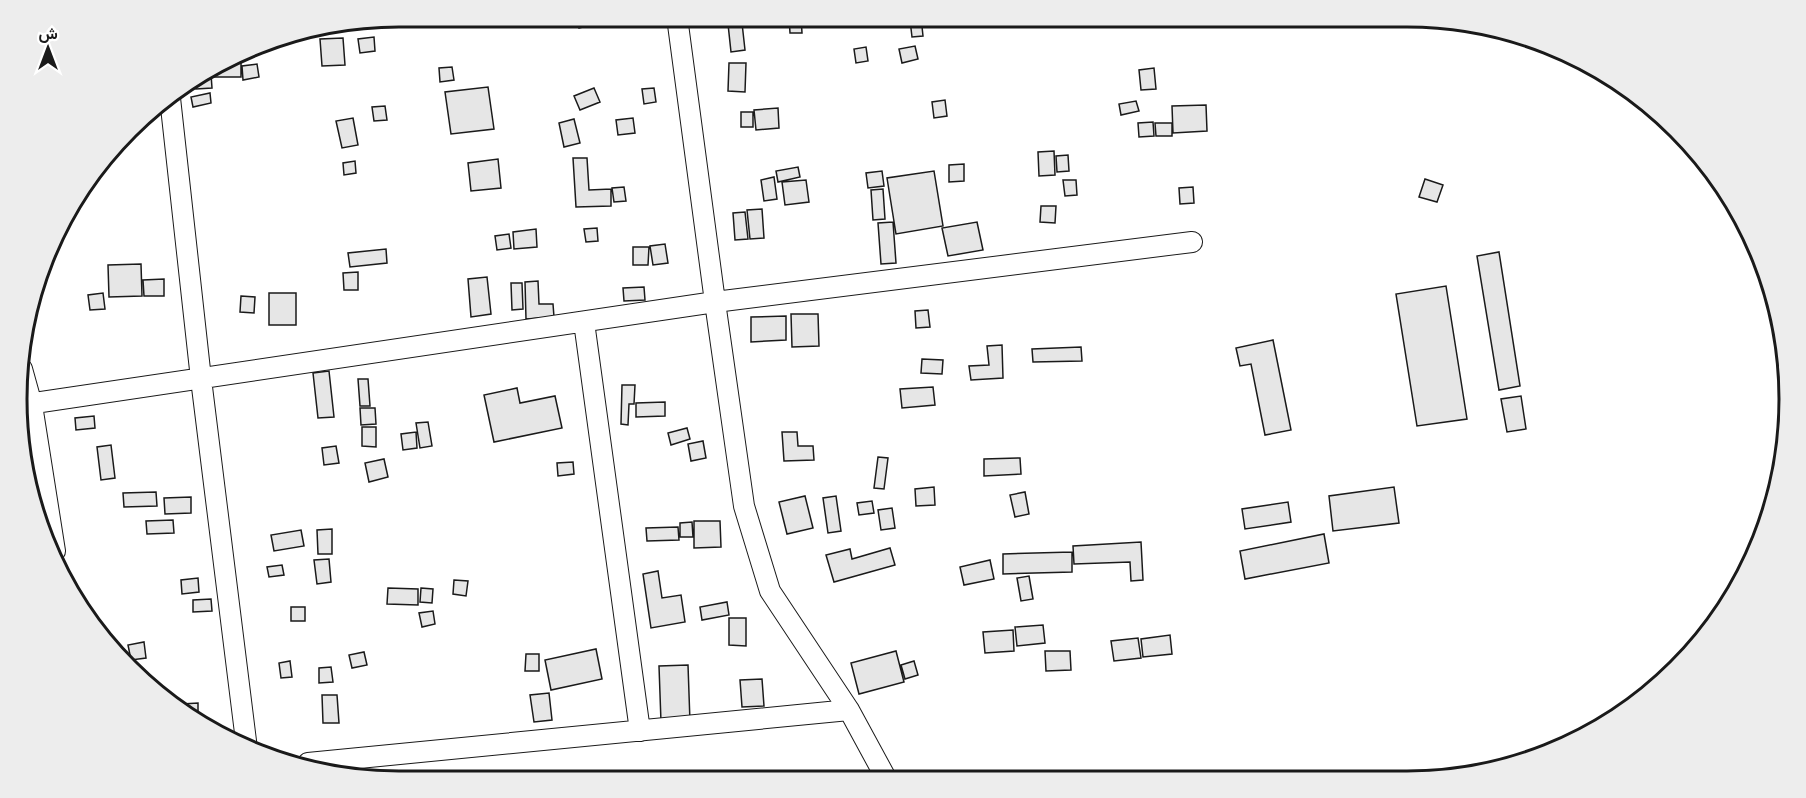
<svg xmlns="http://www.w3.org/2000/svg" width="1806" height="798" font-family="Montserrat,Vazirmatn,sans-serif">
<style>
.building{fill:#e6e6e6;stroke:#1a1a1a;stroke-width:1.5}
.lines{fill:none;stroke-linecap:round;stroke-linejoin:round}
.street-casing{stroke:#1a1a1a;stroke-width:22}
.street{stroke:#fff;stroke-width:20}
.rim{fill:none;stroke:#1a1a1a;stroke-width:3}
</style>
<rect width="100%" height="100%" fill="#fff"/>
<path class="building" d="M576,17H615L616,18L579,28Z
M755,17H771V24H755Z
M789,17H801L802,33H790Z
M889,17H921L923,36L912,37L910,20L890,23Z
M1179,17H1206L1207,20L1180,26Z
M742,23L745,50L731,52L728,24Z
M374,37L375,51L360,53L358,39Z
M343,38L345,65L322,66L320,39Z
M915,46L918,59L902,63L899,49Z
M866,47L868,61L856,63L854,49Z
M230,63H241V77H214V73Z
M729,63H746L745,92L728,91Z
M257,64L259,77L243,80L242,66Z
M452,67L454,80L440,82L439,68Z
M1154,68L1156,89L1141,90L1139,70Z
M211,74L212,88L196,89V83Z
M488,87L494,129L451,134L445,92Z
M594,88L600,102L580,110L574,96Z
M654,88L656,102L644,104L642,89Z
M210,93L211,103L193,107L191,97Z
M945,100L947,116L934,118L932,102Z
M1136,101L1139,111L1121,115L1119,104Z
M1206,105L1207,131L1173,133L1172,106Z
M385,106L387,120L374,121L372,107Z
M778,108L779,128L756,130L754,110Z
M741,112H753V127H741Z
M353,118L358,145L342,148L336,121Z
M633,118L635,133L618,135L616,120Z
M574,119L580,143L564,147L559,123Z
M1153,122L1154,136L1139,137L1138,123Z
M1155,123H1172V136H1156Z
M1054,151L1055,175L1039,176L1038,152Z
M1068,155L1069,171L1057,172L1056,156Z
M573,158H587L589,190L611,189V206L576,207Z
M498,159L501,188L471,191L468,163Z
M355,161L356,173L344,175L343,163Z
M964,164V181L949,182V165Z
M798,167L800,177L778,182L776,171Z
M882,171L884,186L868,188L866,173Z
M934,171L943,226L896,234L887,178Z
M774,177L777,199L764,201L761,180Z
M1425,179L1443,185L1437,202L1419,197Z
M806,180L809,202L785,205L782,182Z
M1063,180H1076L1077,195L1065,196Z
M624,187L626,201L614,202L612,188Z
M1193,187L1194,203L1180,204L1179,188Z
M883,189L885,219L873,220L871,190Z
M1041,206H1056L1055,223L1040,222Z
M762,209L764,238L750,239L747,210Z
M745,212L748,239L735,240L733,213Z
M893,222L896,263L881,264L878,223Z
M977,222L983,250L948,256L942,228Z
M597,228L598,241L586,242L584,229Z
M536,229L537,247L514,249L513,232Z
M509,234L511,248L497,250L495,236Z
M665,244L668,263L653,265L650,246Z
M633,247H649L648,265H633Z
M386,249L387,263L350,267L348,253Z
M1499,252L1520,386L1499,390L1477,256Z
M141,264L142,296L109,297L108,265Z
M358,272V290H344L343,273Z
M487,277L491,314L471,317L468,279Z
M164,279V296H144L143,280Z
M538,281L539,304H553L554,317L526,319L525,282Z
M511,283H522L523,309L512,310Z
M1446,286L1467,419L1417,426L1396,294Z
M644,287L645,300L624,301L623,288Z
M103,293L105,309L90,310L88,295Z
M269,293H296V325H269Z
M241,296L255,297L254,313L240,312Z
M928,310L930,327L916,328L915,311Z
M791,314H818L819,346L792,347Z
M786,316V340L751,342V317Z
M1273,340L1291,430L1265,435L1251,364L1240,366L1236,348Z
M1002,345L1003,378L971,380L969,366L989,365L987,346Z
M1081,347L1082,361L1033,362L1032,349Z
M922,359L943,360L942,374L921,373Z
M329,371L334,417L318,418L313,373Z
M358,379H368L370,406H360Z
M622,385H635L634,404H629L628,425L621,424Z
M933,387L935,405L902,408L900,389Z
M517,388L520,403L555,396L562,428L494,442L484,395Z
M1521,396L1526,429L1507,432L1501,399Z
M665,402V416L636,417V403Z
M360,408H375L376,424L361,425Z
M94,416L95,428L76,430L75,418Z
M428,422L432,446L420,448L416,423Z
M362,427H376V447L362,446Z
M687,428L690,439L671,445L668,433Z
M416,432L417,448L403,450L401,434Z
M782,432H797L798,446H813L814,460L784,461Z
M703,441L706,458L691,461L688,444Z
M111,445L115,478L101,480L97,447Z
M336,446L339,463L324,465L322,448Z
M878,457L888,458L884,489L874,488Z
M1020,458L1021,474L984,476V459Z
M384,459L388,477L369,482L365,463Z
M573,462L574,474L558,476L557,463Z
M934,487L935,505L916,506L915,489Z
M1394,487L1399,523L1333,531L1329,496Z
M156,492L157,506L124,507L123,493Z
M1025,492L1029,514L1015,517L1010,495Z
M805,496L813,528L787,534L779,502Z
M836,496L841,531L828,533L823,498Z
M191,497V513L165,514L164,498Z
M872,501L874,513L859,515L857,503Z
M1288,502L1291,522L1245,529L1242,509Z
M892,508L895,528L881,530L878,510Z
M173,520L174,533L147,534L146,521Z
M694,521H720L721,547L694,548Z
M692,522L693,537H680V523Z
M678,527L679,540L647,541L646,528Z
M332,529V554H318L317,530Z
M301,530L304,546L274,551L271,535Z
M1324,534L1329,563L1245,579L1240,551Z
M1141,542L1143,580L1131,581L1130,562L1074,564L1073,546Z
M890,548L895,565L834,582L826,555L850,549L852,559Z
M1072,552V572L1003,574V554Z
M329,559L331,582L317,584L314,560Z
M990,560L994,579L964,585L960,567Z
M282,565L284,575L269,577L267,567Z
M658,571L662,598L681,595L685,622L651,628L643,574Z
M1029,576L1033,599L1021,601L1017,578Z
M198,578L199,592L182,594L181,580Z
M454,580L468,581L466,596L453,594Z
M388,588L418,589V605L387,604Z
M421,588L433,589L432,603L420,602Z
M211,599L212,611L193,612V600Z
M727,602L729,615L702,620L700,607Z
M291,607H305V621H291Z
M433,611L435,624L422,627L419,613Z
M729,618H746V646L729,645Z
M1043,625L1045,643L1017,646L1015,627Z
M1013,630L1014,651L985,653L983,632Z
M1170,635L1172,654L1143,657L1141,639Z
M1138,638L1141,658L1114,661L1111,641Z
M144,642L146,658L131,660L128,645Z
M596,649L602,679L551,690L545,660Z
M896,651L904,682L859,694L851,663Z
M1045,651H1070L1071,670L1046,671Z
M364,652L367,665L352,668L349,655Z
M526,654H539V671H525Z
M290,661L292,677L281,678L279,663Z
M914,661L918,675L905,679L901,665Z
M688,665L690,722H661L659,666Z
M331,667L333,682L319,683V668Z
M762,679L764,706L742,707L740,680Z
M549,693L552,720L534,722L530,695Z
M322,695H337L339,723H323Z
M198,703V719L182,709V704Z"/>
<g class="lines">
<defs>
<path id="street" d="M677,17L715,302L744,506L770,591L849,710L887,780
M170,98L201,379L247,749
M584,322L640,731
M22,369L32,405L55,551
M21,405L715,302L1192,242
M308,763L849,710"/>
</defs>
<use href="#street" class="street-casing"/>
<use href="#street" class="street"/>
</g>
<path d="M0 0H1806V798H0ZM399 27H1407A372 372 0 0 1 1779 399V399A372 372 0 0 1 1407 771H399A372 372 0 0 1 27 399V399A372 372 0 0 1 399 27Z" fill="#ededed" fill-rule="evenodd"/>
<path class="rim" d="M399 27H1407A372 372 0 0 1 1779 399V399A372 372 0 0 1 1407 771H399A372 372 0 0 1 27 399V399A372 372 0 0 1 399 27Z"/>
<g transform="translate(48 48)" stroke="#ffffff" stroke-width="4.5" paint-order="stroke">
<path d="M0-4.5L10 22L0 15L-10 22Z" fill="#1a1a1a"/>
<text y="-9" font-size="16" font-weight="bold" text-anchor="middle" fill="#1a1a1a">ش</text>
</g>
</svg>
